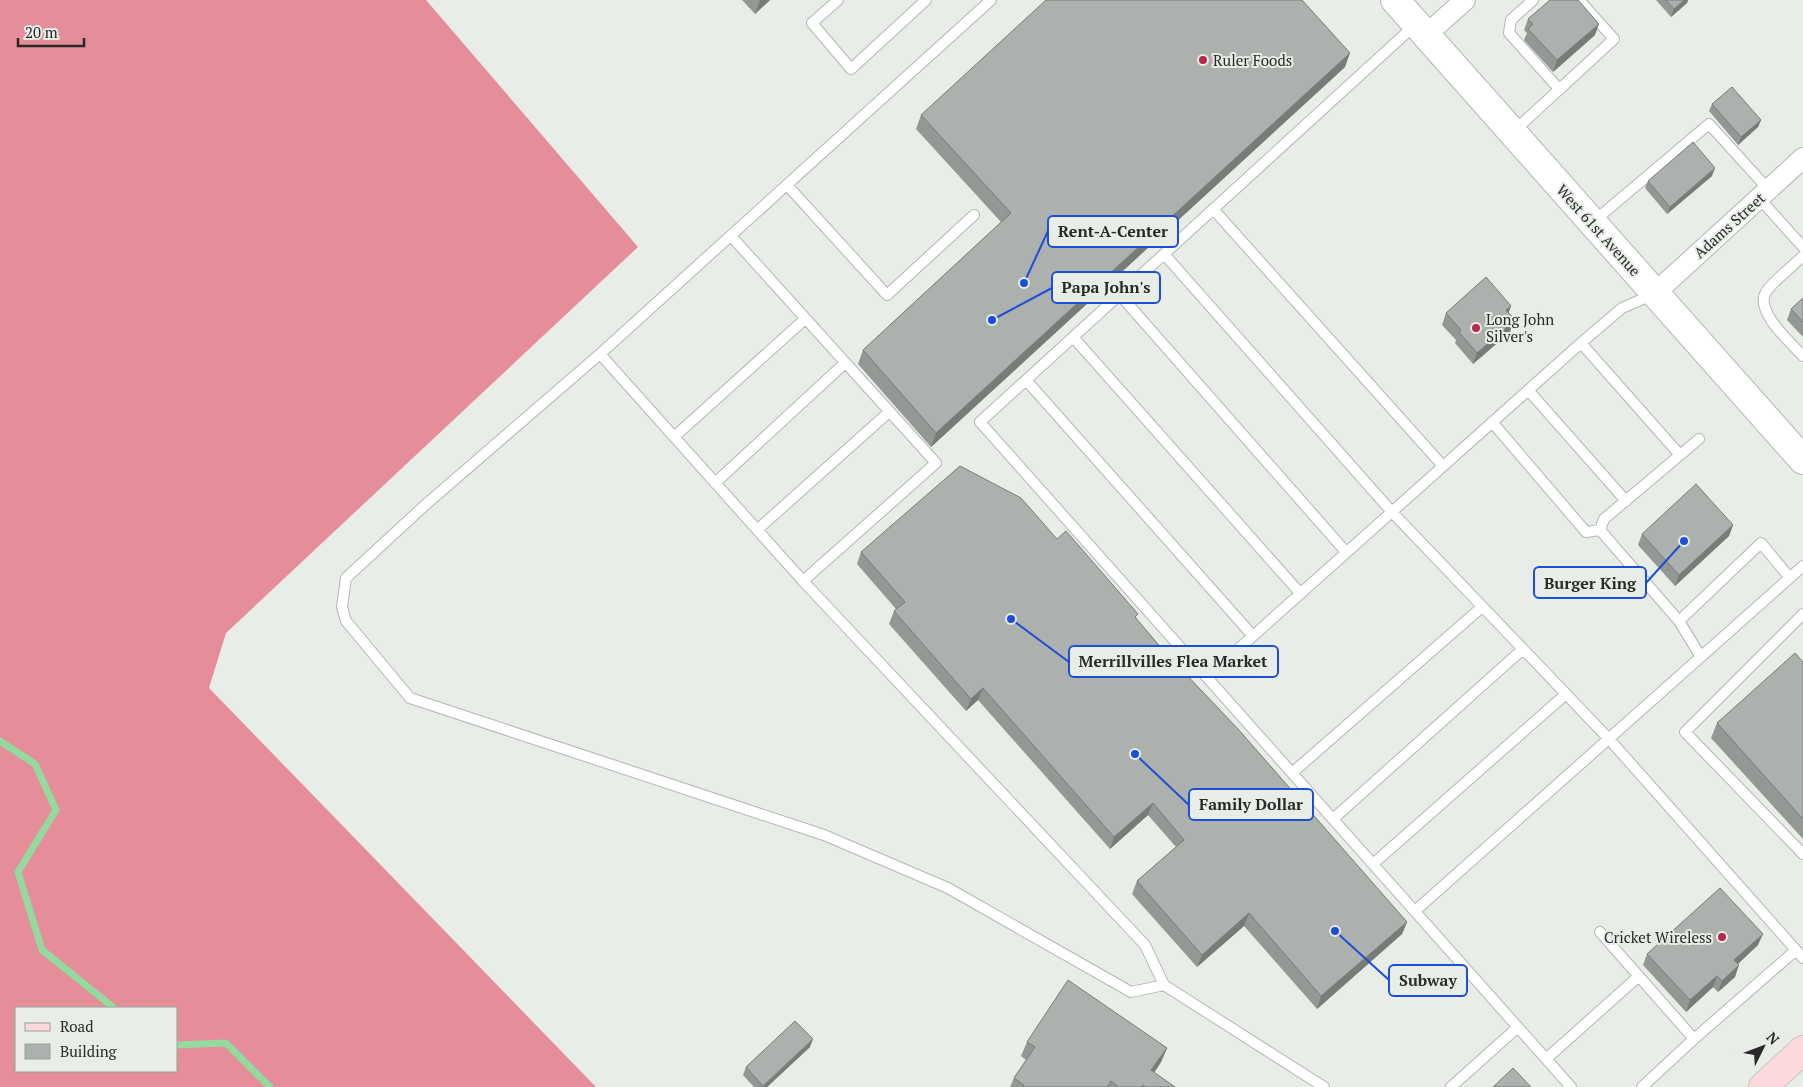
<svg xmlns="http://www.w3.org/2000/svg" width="1803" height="1087" font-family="'PT Serif',serif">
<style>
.forest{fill:#e58d98;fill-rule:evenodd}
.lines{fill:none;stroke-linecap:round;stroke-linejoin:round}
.stream{stroke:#94d99e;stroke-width:7}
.service-casing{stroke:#b3b7b3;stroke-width:12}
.minor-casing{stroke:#b3b7b3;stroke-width:22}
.secondary-casing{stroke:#b3b7b3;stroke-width:30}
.primary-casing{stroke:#c7c7c7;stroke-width:30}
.service{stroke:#fff;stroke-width:10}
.minor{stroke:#fff;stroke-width:20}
.secondary{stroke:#fff;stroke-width:28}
.primary{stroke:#fdd8dc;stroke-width:28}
.wall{fill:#949895}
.shaded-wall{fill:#787c79}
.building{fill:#acb1ad;stroke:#787c79}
.poi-dot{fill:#b8274c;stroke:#e8ede8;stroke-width:2}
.labels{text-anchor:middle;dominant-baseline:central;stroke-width:4;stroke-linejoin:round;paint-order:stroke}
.poi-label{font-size:15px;fill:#282928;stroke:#e8ede8;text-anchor:start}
.street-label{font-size:15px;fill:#282928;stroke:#e8ede8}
.leader{fill:none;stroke:#1d4ed8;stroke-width:2}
.callout-dot{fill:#1d4ed8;stroke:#e8ede8;stroke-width:2}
.callout{fill:#e8ede8;stroke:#1d4ed8;stroke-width:2}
.callout-label{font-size:16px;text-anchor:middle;font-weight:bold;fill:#282928}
</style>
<rect width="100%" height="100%" fill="#e8ede8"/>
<path class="forest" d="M0,0H426L638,247L226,633L209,688L596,1087H0ZM16,1008H176V1071H16Z"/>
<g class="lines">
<path class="stream" d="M0,741L35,764L56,810L18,872L42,950L114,1008
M176,1045L226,1043L270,1087"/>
<defs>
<path id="service" d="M838,0L812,23L851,69L926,0
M991,0L600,354L424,506L346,578L342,607L346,621L410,698L824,835L948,888L1131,992L1164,985L1324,1087
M1533,0L1511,20L1509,33L1559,89
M1415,25L980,422L1571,1087
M1513,132L1614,39L1579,0
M787,185L887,295L974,215
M1759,198L1803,247
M1213,209L1443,466
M1593,222L1709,124L1768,189
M731,236L936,463L803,581L1145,945L1164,985
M1164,254L1392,512L1609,739L1803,958
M1803,256C1795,264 1771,283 1766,292C1754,311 1791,343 1803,356
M1120,295L1346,552
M1073,337L1300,593
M1581,343L1680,455
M600,354L803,581
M1026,380L1253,636
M1528,390L1626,501
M1492,422L1586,532L1600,530
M674,437L805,319
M1699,439L1604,519L1600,530L1679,621L1761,543L1790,578
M715,483L845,363
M757,530L889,412
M1803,614L1685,732L1803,854
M1679,621L1701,657
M1207,677L1581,343L1622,308L1654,294
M1292,773L1482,607
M1333,819L1523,649
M1373,864L1566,694
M1415,911L1803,566
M1600,932L1694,1039L1796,950
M1546,1059L1639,976
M1451,1087L1518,1027
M1642,1087L1694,1039"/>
<path id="minor" d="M1426,35L1465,0
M1655,293L1803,158"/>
<path id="secondary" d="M1395,0L1803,460"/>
<path id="primary" d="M1763,1087L1803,1050"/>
</defs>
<use href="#service" class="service-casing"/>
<use href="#minor" class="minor-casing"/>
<use href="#secondary" class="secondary-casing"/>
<use href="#primary" class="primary-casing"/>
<use href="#service" class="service"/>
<use href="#minor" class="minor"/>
<use href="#secondary" class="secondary"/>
<use href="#primary" class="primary"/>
</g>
<path class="wall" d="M742,0H770L755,14Z
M1656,0H1688L1687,3L1671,17Z
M1528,19L1595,35L1553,72L1524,40L1527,33L1524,30Z
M1345,67L931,447L858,364L863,350L1001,222L916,129L921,115Z
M1712,104L1761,120L1758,127L1738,145L1709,111Z
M1712,176L1667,214L1645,188L1648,181Z
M1803,298V337L1787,320L1791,309Z
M1511,306L1508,313L1510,332L1473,364L1455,343L1456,340L1442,325L1446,313Z
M1733,525L1729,536L1675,586L1638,545L1642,534Z
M1057,539L1136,619L1407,922L1402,934L1317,1009L1244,926L1197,967L1132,894L1137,881L1176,847L1148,815L1110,849L978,700L966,711L889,624L894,611L896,609L857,564L861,552Z
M1803,662V839L1711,738L1717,723Z
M1758,945L1738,964L1735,977L1718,992L1713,987L1686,1012L1643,965L1647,954Z
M1027,1042L1167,1048L1161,1062L1154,1073L1175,1087H1010L1014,1078L1026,1060L1021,1056Z
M810,1047L767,1087H754L743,1075L746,1067Z"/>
<path class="shaded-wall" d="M760,0H770L755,14Z
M1684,0H1688L1687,3L1671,17L1674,9Z
M1599,24L1595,35L1553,72L1557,60Z
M1350,53L1345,67L931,447L936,433Z
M1761,120L1758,127L1738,145L1741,137Z
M1715,168L1712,176L1667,214L1670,207Z
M1511,306L1507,317L1506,310Z
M1515,320L1510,332L1473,364L1477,353Z
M1733,525L1729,536L1675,586L1679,575Z
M983,688L978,700L966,711L971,699Z
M1153,803L1148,815L1110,849L1114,837Z
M1249,913L1244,926L1197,967L1202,955Z
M1407,922L1402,934L1317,1009L1321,996Z
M1763,934L1758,945L1730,971L1734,960Z
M1739,965L1735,977L1718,992L1722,981Z
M1717,976L1713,987L1686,1012L1690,1000Z
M813,1039L810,1047L767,1087H763Z
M1167,1048L1161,1062L1146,1085L1151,1070Z"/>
<path class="building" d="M1046,0H1302L1350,53L936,433L863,350L1011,213L921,115Z
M1550,0H1578L1599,24L1557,60L1528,29L1533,24L1528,19Z
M1666,0H1684L1674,9Z
M1732,87L1761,120L1741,137L1712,104Z
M1693,142L1715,168L1670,207L1648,181Z
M1486,277L1511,306L1506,310L1515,320L1477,353L1459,332L1461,330L1446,313Z
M1803,298V322L1791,309Z
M960,466L1021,498L1057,539L1066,531L1138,614L1135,617L1162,649L1238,729L1407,922L1321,996L1249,913L1202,955L1137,881L1184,840L1153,803L1114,837L983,688L971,699L894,611L905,602L861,552Z
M1696,484L1733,525L1679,575L1642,534Z
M1795,653L1803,662V819L1717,723Z
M1720,888L1763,934L1734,960L1739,965L1722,981L1717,976L1690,1000L1647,954Z
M1068,980L1167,1048L1151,1070L1175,1087H1146L1143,1085L1141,1087H1119L1111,1081L1107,1087H1023L1024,1085L1014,1078L1035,1047L1027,1042Z
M795,1021L813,1039L763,1086L746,1067Z
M1513,1068L1531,1087H1493Z"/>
<g class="poi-dot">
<circle cx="1203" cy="60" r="5"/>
<circle cx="1476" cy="328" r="5"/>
<circle cx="1722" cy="937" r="5"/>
</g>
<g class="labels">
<g class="poi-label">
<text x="1213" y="60">Ruler Foods</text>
<text x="1486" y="319">Long John<tspan x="1486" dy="17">Silver's</tspan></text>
<text x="1712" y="937" text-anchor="end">Cricket Wireless</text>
</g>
<g class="street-label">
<text transform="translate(1729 225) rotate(-42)">Adams Street</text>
<text transform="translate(1599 230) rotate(48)">West 61st Avenue</text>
</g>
</g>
<path class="leader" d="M1024 283L1048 231M992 320L1052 288M1684 541L1646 583M1011 619L1069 662M1135 754L1189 805M1335 931L1389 980"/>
<g class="callout-dot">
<circle cx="1024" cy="283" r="5"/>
<circle cx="992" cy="320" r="5"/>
<circle cx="1684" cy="541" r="5"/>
<circle cx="1011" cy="619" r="5"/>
<circle cx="1135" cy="754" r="5"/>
<circle cx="1335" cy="931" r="5"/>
</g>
<g class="callout">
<rect x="1048" y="216" width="130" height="31" rx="5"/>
<rect x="1052" y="272" width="108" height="31" rx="5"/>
<rect x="1534" y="567" width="112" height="31" rx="5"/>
<rect x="1069" y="646" width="209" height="31" rx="5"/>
<rect x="1189" y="789" width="124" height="31" rx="5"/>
<rect x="1389" y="965" width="78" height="31" rx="5"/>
</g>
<g class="callout-label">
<text x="1113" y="237">Rent-A-Center</text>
<text x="1106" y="293">Papa John's</text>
<text x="1590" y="589">Burger King</text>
<text x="1173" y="667">Merrillvilles Flea Market</text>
<text x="1251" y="810">Family Dollar</text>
<text x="1428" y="986">Subway</text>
</g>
<rect x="15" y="1007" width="162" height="65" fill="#e8ede8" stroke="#9b9f9b"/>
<rect x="25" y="1023" width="25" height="8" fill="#fdd8dc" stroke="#9b9f9b"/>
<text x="60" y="1032" font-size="15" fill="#282928">Road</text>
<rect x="25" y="1044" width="25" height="15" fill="#acb1ad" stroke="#9b9f9b"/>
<text x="60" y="1057" font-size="15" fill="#282928">Building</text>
<g transform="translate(1763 1047) rotate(48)" stroke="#e8ede8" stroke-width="4" paint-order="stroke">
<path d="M0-4L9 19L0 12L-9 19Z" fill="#282928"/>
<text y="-8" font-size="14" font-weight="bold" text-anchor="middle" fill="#282928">N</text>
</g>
<path d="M18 38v8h66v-8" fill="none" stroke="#282928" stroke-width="2.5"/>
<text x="25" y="38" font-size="15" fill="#282928" stroke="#e8ede8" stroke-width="4" paint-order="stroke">20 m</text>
</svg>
